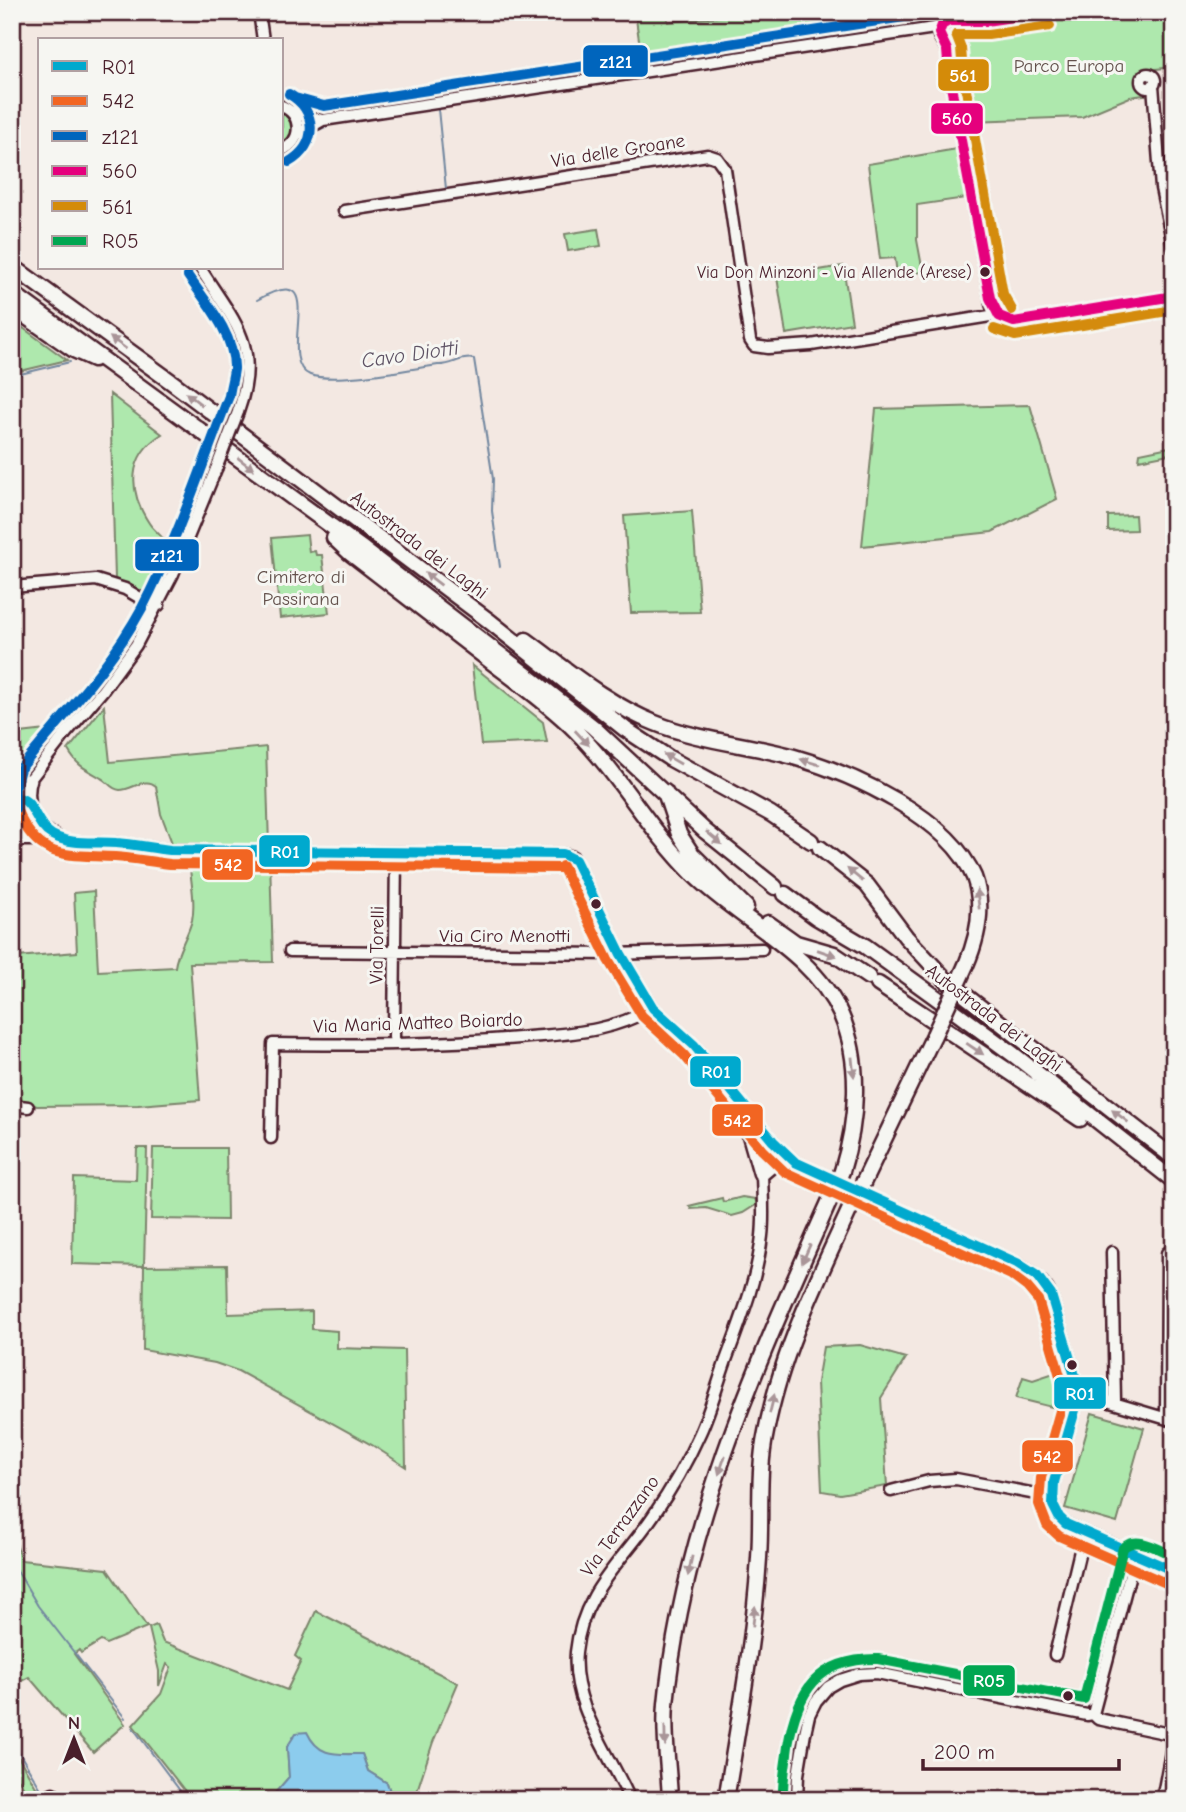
<svg xmlns="http://www.w3.org/2000/svg" width="1186" height="1812" font-family="'Comic Neue',sans-serif">
<style>
.green{fill:#aee8ad;stroke:#7c846c;stroke-width:2}
.water{fill:#8ccced;stroke:#72879f;stroke-width:2}
.lines{fill:none;stroke-linecap:round;stroke-linejoin:round}
.stream{stroke:#72879f;stroke-width:2}
.minor-casing{stroke:#4a1f2b;stroke-width:15}
.highway-casing{stroke:#4a1f2b;stroke-width:19}
.minor{stroke:#f6f6f2;stroke-width:10}
.highway{stroke:#f6f6f2;stroke-width:14}
.minor-bridge-casing{stroke:#4a1f2b;stroke-width:15;stroke-linecap:butt}
.highway-bridge-casing{stroke:#4a1f2b;stroke-width:19;stroke-linecap:butt}
.minor-bridge{stroke:#f6f6f2;stroke-width:10}
.highway-bridge{stroke:#f6f6f2;stroke-width:14}
.bus-1-casing{stroke:#f6f6f2;stroke-width:16}
.bus-2-casing{stroke:#f6f6f2;stroke-width:16}
.bus-3-casing{stroke:#f6f6f2;stroke-width:16}
.bus-4-casing{stroke:#f6f6f2;stroke-width:16}
.bus-5-casing{stroke:#f6f6f2;stroke-width:16}
.bus-6-casing{stroke:#f6f6f2;stroke-width:16}
.bus-1{stroke:#00a9ce;stroke-width:10}
.bus-2{stroke:#f26522;stroke-width:10}
.bus-3{stroke:#0065bd;stroke-width:10}
.bus-4{stroke:#e5007d;stroke-width:10}
.bus-5{stroke:#d48b09;stroke-width:10}
.bus-6{stroke:#00a651;stroke-width:10}
.oneway{fill:#a99598}
.bus-dot{fill:#4a1f2b;stroke:#f6f6f2;stroke-width:2.5}
.labels{text-anchor:middle;dominant-baseline:central;stroke-width:6;stroke-linejoin:round;paint-order:stroke}
.bus-label{font-size:17px;fill:#4a1f2b;stroke:#f6f6f2;text-anchor:end}
.park-label{font-size:19px;fill:#63514c;stroke:#f6f6f2}
.street-label{font-size:19px;fill:#4a1f2b;stroke:#f6f6f2}
.water-label{font-size:21px;font-style:italic;fill:#5e5365;stroke:#f6f6f2}
.line-badge{stroke:#f6f6f2;stroke-width:2.5}
.badge-label{font-size:19px;text-anchor:middle;font-weight:bold;fill:#fff}
</style>
<rect width="100%" height="100%" fill="#f3e8e2"/>
<filter id="ink" filterUnits="userSpaceOnUse"><feTurbulence type="fractalNoise" baseFrequency=".0143" numOctaves="2"/><feDisplacementMap in="SourceGraphic" scale="14" xChannelSelector="R" yChannelSelector="G"/><feConvolveMatrix kernelMatrix="1 2 1 2 8 2 1 2 1" color-interpolation-filters="sRGB"/></filter>
<g filter="url(#ink)">
<path class="green" d="M635,12H666L668,22L769,12H936V17L934,21L667,64L665,54H660L657,58L658,65L650,66L642,61Z
M1076,12H1174V67L1138,71L1141,88L1150,90L1151,94L1130,97L1082,117L971,121L970,117L979,109L965,104L956,54L976,32Z
M282,112C296,120 296,136 282,145Z
M957,149L966,198L917,205V240L923,272L897,275L895,258L880,259L868,164Z
M598,229L601,246L568,251L565,234Z
M843,266L852,323L786,334L777,277Z
M12,320L67,360L12,373Z
M110,394L162,434C127,456 128,491 149,523C156,534 170,540 169,554C168,569 155,584 147,597L138,590L115,579Z
M1030,405L1057,499L992,532L862,546L876,409Z
M1174,446V453L1139,460L1140,453Z
M692,511L700,612L631,613L624,516Z
M1135,515L1136,530L1108,531V516Z
M307,535L309,552L315,551L316,555H322L329,613L280,618L272,538Z
M472,665L543,722L547,742L481,745Z
M104,706L110,762L266,747L269,846L172,843L161,814L156,786C145,776 133,790 120,790C110,789 109,782 101,778C86,769 77,766 68,750Z
M55,729L57,733L25,771L12,782V734Z
M189,858H270L273,962L190,963L200,1100L138,1105L37,1106L12,1099L15,968L17,957L77,952L74,893L94,891L98,971L175,967C177,950 188,937 192,920C196,901 190,877 189,858Z
M137,1148H147L144,1266L227,1265L228,1314L312,1311V1329L337,1331V1348L404,1350L406,1467L372,1445L238,1371L215,1363L143,1350L144,1266L72,1264L74,1178L136,1180Z
M153,1148H226L227,1220L151,1219Z
M742,1197L755,1199L757,1204L743,1213L732,1216L706,1208L691,1209L689,1206L722,1198L723,1202Z
M860,1345L906,1358L881,1398L887,1486L840,1494L822,1491L817,1382L823,1347Z
M1066,1369L1073,1392L1072,1412L1016,1398L1023,1377L1033,1380Z
M1092,1413L1144,1428L1117,1523L1065,1508Z
M12,1530L21,1560L107,1569L147,1627L106,1644L101,1641L81,1653L79,1650L74,1654L125,1724L93,1752L29,1677L12,1686V1669L18,1651L12,1646Z
M316,1611L458,1683L433,1742L414,1800H393L387,1783L368,1771L362,1754H328L312,1745L287,1747L289,1777L269,1800H192L133,1725L161,1694L171,1667L167,1664L159,1686V1671L149,1628L156,1625L163,1642L287,1690L301,1661L295,1656Z
M12,1746L40,1794L31,1799L12,1769Z"/>
<path class="water" d="M307,1732C319,1758 337,1754 362,1754L368,1771L387,1783L393,1800H269L289,1777L287,1747L296,1733Z"/>
<g class="lines">
<path class="stream" d="M438,109L446,189
M312,133L332,124L755,60
M257,300C334,256 273,361 310,375C335,384 409,369 438,365C451,366 461,356 474,359L493,479L492,511L500,567
M12,376L70,362
M12,1562L38,1606L125,1718
M12,1635L15,1651L12,1659
M133,1728L187,1800
M12,1741L44,1794"/>
<defs>
<path id="minor" d="M259,12L263,40
M959,24L1048,12
M941,27L939,36L947,50L949,65
M1141 81a7 7 0 1 1 14 0a7 7 0 1 1-14 0Z
M951,83L991,304L996,319
M1153,85L1161,188L1174,250
M282,106C303,115 303,141 282,150
M291,111L322,120
M297,135L323,120L941,27C947,20 955,20 962,27L964,34L955,50L952,87
M344,211L708,155L717,158L725,169L750,340L754,346L768,348L811,345L990,316H999L1014,322
M200,268C234,322 262,345 238,412
M1009,324L1174,296
M12,587L96,580L125,589L147,602L159,605
M32,777C24,802 33,826 58,837
M12,797L32,777L67,732L103,690L136,645L173,574L216,469
M22,823C41,850 87,840 115,843C133,844 152,848 170,850L563,854L573,857L621,954L653,1008L694,1045L773,1141L795,1162L809,1169L1017,1263C1031,1271 1044,1280 1051,1295L1080,1393L1054,1482L1053,1505L1059,1517L1066,1524L1174,1571
M12,830L27,820
M12,840H43
M290,951L616,954L762,949
M394,1037L396,853
M738,1101L759,1174
M12,1105L28,1107
M271,1138L273,1044C355,1045 437,1045 519,1038C570,1033 606,1034 653,1008
M763,1175L776,1164L795,1162
M1112,1252L1115,1401
M1080,1393L1174,1421
M1166,1418L1167,1253
M891,1491L929,1481L956,1479L1052,1497
M1055,1655L1084,1534
M1093,1714L1135,1555
M1093,1714L1098,1719L1174,1735
M39,1800L53,1793
M630,1800C610,1753 571,1706 576,1652C582,1592 621,1563 653,1516C671,1490 687,1462 700,1433C710,1411 717,1386 725,1363C740,1322 757,1280 762,1236C766,1201 758,1165 764,1130
M797,1800L798,1775L805,1733L809,1715L816,1701L828,1687L840,1680L859,1674L877,1673L1087,1715L1093,1714
M1162,1800L1174,1736"/>
<path id="highway" d="M12,266L173,383L488,620L625,729L669,758L771,814L811,841
M12,293L364,550L537,683L593,727L705,831L775,887
M12,307L74,350L94,359
M334,538L350,553C395,588 440,622 485,657C515,680 548,703 575,730C619,774 649,830 693,874C740,921 813,951 841,1015C862,1063 857,1123 842,1171
M526,640C567,670 607,704 655,723C699,741 748,744 794,757C853,774 949,817 974,877C985,907 978,937 966,965
M665,792L679,834L692,854L746,907
M820,848L867,885L906,937L948,982L1174,1158
M785,894L816,917L865,946L934,996L1014,1055L1174,1181
M768,923L796,943L834,954L868,977
M878,984L1080,1119
M864,1181L934,1035
M670,1800C669,1768 663,1736 666,1704C683,1523 761,1355 834,1191
M726,1800C739,1720 754,1639 759,1558C762,1516 757,1474 766,1432C782,1349 820,1275 854,1200"/>
</defs>
<use href="#minor" class="minor-casing"/>
<use href="#highway" class="highway-casing"/>
<use href="#minor" class="minor"/>
<use href="#highway" class="highway"/>
<defs>
<path id="minor-bridge" d="M216,469L238,412"/>
<path id="highway-bridge" d="M934,1035L966,965
M834,1191L842,1171
M854,1200L864,1181"/>
</defs>
<use href="#minor-bridge" class="minor-bridge-casing"/>
<use href="#highway-bridge" class="highway-bridge-casing"/>
<use href="#minor-bridge" class="minor-bridge"/>
<use href="#highway-bridge" class="highway-bridge"/>
<defs>
<path id="bus-1" d="M12,798C35,795 33,824 52,835C72,846 95,841 116,843C134,844 152,848 170,850L563,854L575,860
M575,860L621,954L653,1008L694,1045L773,1141L795,1162L1017,1263L1037,1276L1051,1295L1080,1393L1054,1482L1053,1505L1059,1517L1066,1524L1174,1571"/>
<path id="bus-2" d="M14,812L17,811C40,862 67,854 115,857C133,858 151,862 170,864L561,868L566,871
M562,866L608,960L642,1016L684,1055L762,1150L785,1172L1011,1275L1027,1287L1038,1300L1065,1393L1041,1478L1039,1504L1047,1525L1059,1536L1168,1584"/>
<path id="bus-3" d="M289,94C318,111 318,145 289,162
M295,98L324,106L937,12
M13,808H16L15,787L20,769C62,717 110,667 142,608C177,541 201,467 229,396C230,387 233,378 234,369C235,335 206,302 188,276"/>
<path id="bus-4" d="M999,316L990,298L949,75L947,50L939,33L942,25L949,21H986L1046,12
M999,316L1014,322L1174,296"/>
<path id="bus-5" d="M1012,310L1003,294L963,73L961,48L956,35H988L1050,26
M994,329L1015,336L1174,310"/>
<path id="bus-6" d="M783,1800C782,1781 786,1764 788,1746C797,1691 818,1658 878,1659L1084,1699L1123,1548C1137,1534 1159,1550 1174,1556"/>
</defs>
<use href="#bus-1" class="bus-1-casing"/>
<use href="#bus-2" class="bus-2-casing"/>
<use href="#bus-3" class="bus-3-casing"/>
<use href="#bus-4" class="bus-4-casing"/>
<use href="#bus-5" class="bus-5-casing"/>
<use href="#bus-6" class="bus-6-casing"/>
<use href="#bus-1" class="bus-1"/>
<use href="#bus-2" class="bus-2"/>
<use href="#bus-3" class="bus-3"/>
<use href="#bus-4" class="bus-4"/>
<use href="#bus-5" class="bus-5"/>
<use href="#bus-6" class="bus-6"/>
</g>
<defs><path id="oneway-solid" d="M-6-.8H1V-3.2L6.5 0L1 3.2V.8H-6Z" transform="scale(1.75)"/></defs>
<g class="oneway">
<use href="#oneway-solid" transform="translate(118 343) rotate(-144)"/>
<use href="#oneway-solid" transform="translate(194 399) rotate(-143)"/>
<use href="#oneway-solid" transform="translate(246 464) rotate(37)"/>
<use href="#oneway-solid" transform="translate(433 579) rotate(-143)"/>
<use href="#oneway-solid" transform="translate(582 738) rotate(47)"/>
<use href="#oneway-solid" transform="translate(672 759) rotate(-150)"/>
<use href="#oneway-solid" transform="translate(810 762) rotate(-163)"/>
<use href="#oneway-solid" transform="translate(714 838) rotate(40)"/>
<use href="#oneway-solid" transform="translate(855 875) rotate(-141)"/>
<use href="#oneway-solid" transform="translate(978 899) rotate(-97)"/>
<use href="#oneway-solid" transform="translate(827 953) rotate(19)"/>
<use href="#oneway-solid" transform="translate(975 1049) rotate(34)"/>
<use href="#oneway-solid" transform="translate(853 1067) rotate(84)"/>
<use href="#oneway-solid" transform="translate(1120 1116) rotate(-143)"/>
<use href="#oneway-solid" transform="translate(806 1254) rotate(114)"/>
<use href="#oneway-solid" transform="translate(772 1404) rotate(-76)"/>
<use href="#oneway-solid" transform="translate(722 1465) rotate(109)"/>
<use href="#oneway-solid" transform="translate(690 1566) rotate(102)"/>
<use href="#oneway-solid" transform="translate(754 1616) rotate(-83)"/>
<use href="#oneway-solid" transform="translate(665 1736) rotate(89)"/>
</g>
</g>
<g class="bus-dot">
<circle cx="985" cy="272" r="6"/>
<circle cx="596" cy="904" r="6"/>
<circle cx="1072" cy="1365" r="6"/>
<circle cx="1068" cy="1696" r="6"/>
</g>
<g class="labels">
<g class="bus-label">
<text x="972" y="272">Via Don Minzoni - Via Allende (Arese)</text>
</g>
<g class="park-label">
<text x="1069" y="66">Parco Europa</text>
<text x="301" y="577">Cimitero di<tspan x="301" dy="22">Passirana</tspan></text>
</g>
<g class="street-label">
<text transform="translate(618 151) rotate(-9)">Via delle Groane</text>
<text transform="translate(419 545) rotate(37)">Autostrada dei Laghi</text>
<text x="505" y="936">Via Ciro Menotti</text>
<text transform="translate(377 945) rotate(-89)">Via Torelli</text>
<text transform="translate(994 1018) rotate(37)">Autostrada dei Laghi</text>
<text transform="translate(418 1023) rotate(-2)">Via Maria Matteo Boiardo</text>
<text transform="translate(620 1526) rotate(-54)">Via Terrazzano</text>
</g>
<g class="water-label">
<text transform="translate(410 354) rotate(-8)">Cavo Diotti</text>
</g>
</g>
<g class="line-badge">
<rect x="582" y="44" width="67" height="34" rx="7" fill="#0065bd"/>
<rect x="937" y="58" width="53" height="34" rx="7" fill="#d48b09"/>
<rect x="930" y="102" width="54" height="33" rx="7" fill="#e5007d"/>
<rect x="134" y="538" width="66" height="34" rx="7" fill="#0065bd"/>
<rect x="258" y="834" width="53" height="34" rx="7" fill="#00a9ce"/>
<rect x="201" y="848" width="53" height="33" rx="7" fill="#f26522"/>
<rect x="689" y="1055" width="53" height="33" rx="7" fill="#00a9ce"/>
<rect x="711" y="1103" width="53" height="34" rx="7" fill="#f26522"/>
<rect x="1053" y="1376" width="54" height="34" rx="7" fill="#00a9ce"/>
<rect x="1021" y="1439" width="53" height="34" rx="7" fill="#f26522"/>
<rect x="962" y="1664" width="54" height="33" rx="7" fill="#00a651"/>
</g>
<g class="badge-label">
<text x="616" y="68">z121</text>
<text x="963" y="82">561</text>
<text x="957" y="125">560</text>
<text x="167" y="562">z121</text>
<text x="285" y="858">R01</text>
<text x="228" y="871">542</text>
<text x="716" y="1078">R01</text>
<text x="737" y="1127">542</text>
<text x="1080" y="1400">R01</text>
<text x="1047" y="1463">542</text>
<text x="989" y="1687">R05</text>
</g>
<rect width="1186" height="1812" fill="none" stroke="#f6f6f2" stroke-width="42"/>
<rect x="21" y="21" width="1144" height="1770" fill="none" stroke="#4a1f2b" stroke-width="2.5" filter="url(#ink)"/>
<rect x="38" y="38" width="245" height="231" fill="#f6f6f2" stroke="#b1a0a2" stroke-width="2"/>
<rect x="52" y="61" width="35" height="10" fill="#00a9ce" stroke="#b1a0a2" stroke-width="2"/>
<text x="102" y="74" font-size="21" fill="#4a1f2b">R01</text>
<rect x="52" y="96" width="35" height="10" fill="#f26522" stroke="#b1a0a2" stroke-width="2"/>
<text x="102" y="108" font-size="21" fill="#4a1f2b">542</text>
<rect x="52" y="131" width="35" height="10" fill="#0065bd" stroke="#b1a0a2" stroke-width="2"/>
<text x="102" y="144" font-size="21" fill="#4a1f2b">z121</text>
<rect x="52" y="166" width="35" height="10" fill="#e5007d" stroke="#b1a0a2" stroke-width="2"/>
<text x="102" y="178" font-size="21" fill="#4a1f2b">560</text>
<rect x="52" y="201" width="35" height="10" fill="#d48b09" stroke="#b1a0a2" stroke-width="2"/>
<text x="102" y="214" font-size="21" fill="#4a1f2b">561</text>
<rect x="52" y="236" width="35" height="10" fill="#00a651" stroke="#b1a0a2" stroke-width="2"/>
<text x="102" y="248" font-size="21" fill="#4a1f2b">R05</text>
<g transform="translate(74 1739)" stroke="#f6f6f2" stroke-width="5" paint-order="stroke">
<path d="M0-5L12 26L0 18L-12 26Z" fill="#4a1f2b"/>
<text y="-10" font-size="19" font-weight="bold" text-anchor="middle" fill="#4a1f2b">N</text>
</g>
<path d="M923 1759v10h196v-10" fill="none" stroke="#4a1f2b" stroke-width="3.5"/>
<text x="934" y="1759" font-size="21" fill="#4a1f2b" stroke="#f6f6f2" stroke-width="5" paint-order="stroke">200 m</text>
</svg>
